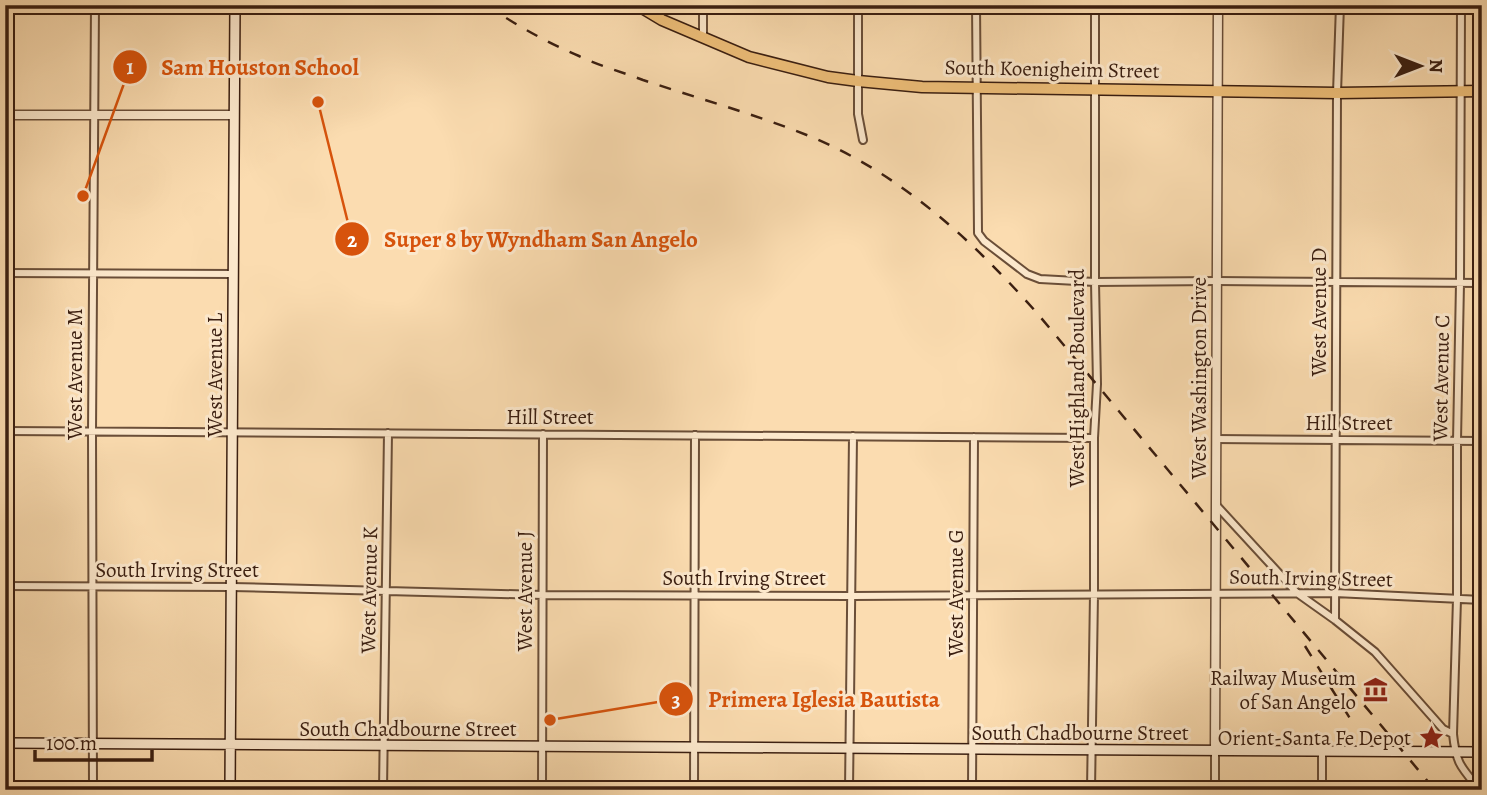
<svg xmlns="http://www.w3.org/2000/svg" width="1487" height="795" font-family="Alegreya,serif">
<style>
.lines{fill:none;stroke-linecap:round;stroke-linejoin:round}
.minor-casing{stroke:#6a4e38;stroke-width:10}
.tertiary-casing{stroke:#6a4e38;stroke-width:11}
.secondary-casing{stroke:#3a1e10;stroke-width:12}
.primary-casing{stroke:#3a1e10;stroke-width:13}
.minor{stroke:#fce8cc;stroke-width:6}
.tertiary{stroke:#fce8cc;stroke-width:8}
.secondary{stroke:#fce8cc;stroke-width:9}
.primary{stroke:#eebe78;stroke-width:10}
.rail{stroke:#3a1e10;stroke-width:2.5;stroke-dasharray:12 12;stroke-linecap:butt}
.labels{text-anchor:middle;dominant-baseline:central;stroke-width:6;stroke-linejoin:round;paint-order:stroke}
.street-label{font-size:21px;fill:#3a1e10;stroke:#fce8cc}
.poi-label{font-size:21px;fill:#3a1e10;stroke:#fce8cc;text-anchor:end}
.leader{fill:none;stroke:#d7530c;stroke-width:2.5}
.callout-dot{fill:#d7530c;stroke:#fce8cc;stroke-width:2.5}
.mark-label{font-size:21px;text-anchor:middle;font-weight:bold;fill:#fff}
.callout-label{font-size:23px;text-anchor:middle;font-weight:bold;fill:#d7530c;stroke:#fce8cc;stroke-width:6;stroke-linejoin:round;paint-order:stroke}
</style>
<rect width="100%" height="100%" fill="#fbdcb0"/>
<filter id="stains"><feTurbulence type="fractalNoise" baseFrequency=".00286" numOctaves="4"/><feColorMatrix values="0 0 0 0 .2 0 0 0 0 .09 0 0 0 0 .02 0 0 0 .5 -.17"/></filter>
<radialGradient id="worn" r=".72"><stop offset=".6" stop-color="#630" stop-opacity="0"/><stop offset="1" stop-color="#630" stop-opacity=".3"/></radialGradient>
<g class="lines">
<defs>
<path id="minor" d="M703,5V37
M858,5V114L863,140
M976,5L978,233L984,241L1027,274L1040,279L1095,282L1217,281L1482,283
M1461,5L1460,283L1457,441V599L1453,734C1456,764 1461,767 1480,790
M5,273L234,274
M5,431L1094,438
M1216,439L1482,441
M1216,505L1297,593L1335,620L1375,652L1443,729L1453,734
M5,586L232,587L543,595L852,596L1335,593L1482,600
M1335,620L1337,93L1340,5
M1322,752V790
M93,790L92,432L95,5
M383,790L388,433
M542,790L543,434
M694,790L695,435
M849,790L853,436
M972,790L974,437
M1091,790L1094,594V438L1097,384L1095,282V5
M1215,790V751"/>
<path id="tertiary" d="M5,115H234
M1215,751L1218,5"/>
<path id="secondary" d="M5,743L1482,752
M230,790L235,5"/>
<path id="primary" d="M637,5L662,20L749,57L828,77L858,81L922,87L1337,93L1482,91"/>
</defs>
<use href="#minor" class="minor-casing"/>
<use href="#tertiary" class="tertiary-casing"/>
<use href="#secondary" class="secondary-casing"/>
<use href="#primary" class="primary-casing"/>
<use href="#minor" class="minor"/>
<use href="#tertiary" class="tertiary"/>
<use href="#secondary" class="secondary"/>
<use href="#primary" class="primary"/>
<path class="rail" d="M486,5C516,25 546,42 579,56C600,66 622,72 643,80C700,99 758,115 814,138C903,176 973,241 1037,313L1435,790
M1305,646L1351,720"/>
</g>
<defs>
<symbol id="museum-bare" viewBox="-9 -9 18 18"><path d="M0-6L6-3V-2H-6V-3ZM-5-1h2V3h-2ZM-1-1h2V3h-2ZM3-1h2V3H3ZM-6 4H6V6H-6Z" fill="#8f2418" stroke="#fce8cc" stroke-width="2.5" paint-order="stroke"/></symbol>
<symbol id="sight-bare" viewBox="-9 -9 18 18"><path d="M0-6L1.8-2.2L6-1.7L2.9 1.2L3.7 5.4L0 3.3L-3.7 5.4L-2.9 1.2L-6-1.7L-1.8-2.2Z" fill="#8f2418" stroke="#fce8cc" stroke-width="2.5" paint-order="stroke"/></symbol>
</defs>
<g fill-rule="evenodd">
<use href="#museum-bare" x="1358" y="672" width="35" height="35"/>
<use href="#sight-bare" x="1414" y="720" width="35" height="35"/>
</g>
<g class="labels">
<g class="street-label">
<text transform="translate(1052 69) rotate(1)">South Koenigheim Street</text>
<text transform="translate(1319 312) rotate(-90)">West Avenue D</text>
<text transform="translate(75 374) rotate(-90)">West Avenue M</text>
<text transform="translate(215 375) rotate(-90)">West Avenue L</text>
<text transform="translate(1077 378) rotate(-90)">West Highland Boulevard</text>
<text transform="translate(1199 378) rotate(-90)">West Washington Drive</text>
<text transform="translate(1441 378) rotate(-89)">West Avenue C</text>
<text x="550" y="417">Hill Street</text>
<text x="1349" y="423">Hill Street</text>
<text x="177" y="570">South Irving Street</text>
<text x="744" y="578">South Irving Street</text>
<text transform="translate(1311 578) rotate(1)">South Irving Street</text>
<text transform="translate(369 590) rotate(-89)">West Avenue K</text>
<text transform="translate(525 591) rotate(-90)">West Avenue J</text>
<text transform="translate(956 593) rotate(-90)">West Avenue G</text>
<text x="408" y="729">South Chadbourne Street</text>
<text x="1080" y="733">South Chadbourne Street</text>
</g>
<g class="poi-label">
<text x="1356" y="678">Railway Museum<tspan x="1356" dy="24">of San Angelo</tspan></text>
<text x="1411" y="738">Orient-Santa Fe Depot</text>
</g>
</g>
<path class="leader" d="M83 196L130 67M318 102L352 239M550 720L676 699"/>
<g class="callout-dot">
<circle cx="83" cy="196" r="7"/>
<circle cx="318" cy="102" r="7"/>
<circle cx="550" cy="720" r="7"/>
<circle cx="130" cy="67" r="18"/>
<circle cx="352" cy="239" r="18"/>
<circle cx="676" cy="699" r="18"/>
</g>
<g class="mark-label">
<text x="130" y="74">1</text>
<text x="352" y="247">2</text>
<text x="676" y="707">3</text>
</g>
<g class="callout-label">
<text x="260" y="75">Sam Houston School</text>
<text x="541" y="247">Super 8 by Wyndham San Angelo</text>
<text x="824" y="707">Primera Iglesia Bautista</text>
</g>
<rect width="1487" height="795" fill="none" stroke="#fbdcb0" stroke-width="28"/>
<rect x="7" y="7" width="1473" height="781" fill="none" stroke="#3a1e10" stroke-width="3.5"/>
<rect x="14" y="14" width="1459" height="767" fill="none" stroke="#3a1e10" stroke-width="2"/>
<g transform="translate(1420 66) rotate(90)" stroke="#fce8cc" stroke-width="5" paint-order="stroke">
<path d="M0-5L12 26L0 18L-12 26Z" fill="#3a1e10"/>
<text y="-10" font-size="19" font-weight="bold" text-anchor="middle" fill="#3a1e10">N</text>
</g>
<path d="M35 750v10h117v-10" fill="none" stroke="#3a1e10" stroke-width="3.5"/>
<text x="46" y="750" font-size="21" fill="#3a1e10" stroke="#fce8cc" stroke-width="5" paint-order="stroke">100 m</text>
<rect width="100%" height="100%" filter="url(#stains)"/>
<rect width="100%" height="100%" fill="url(#worn)"/>
</svg>
